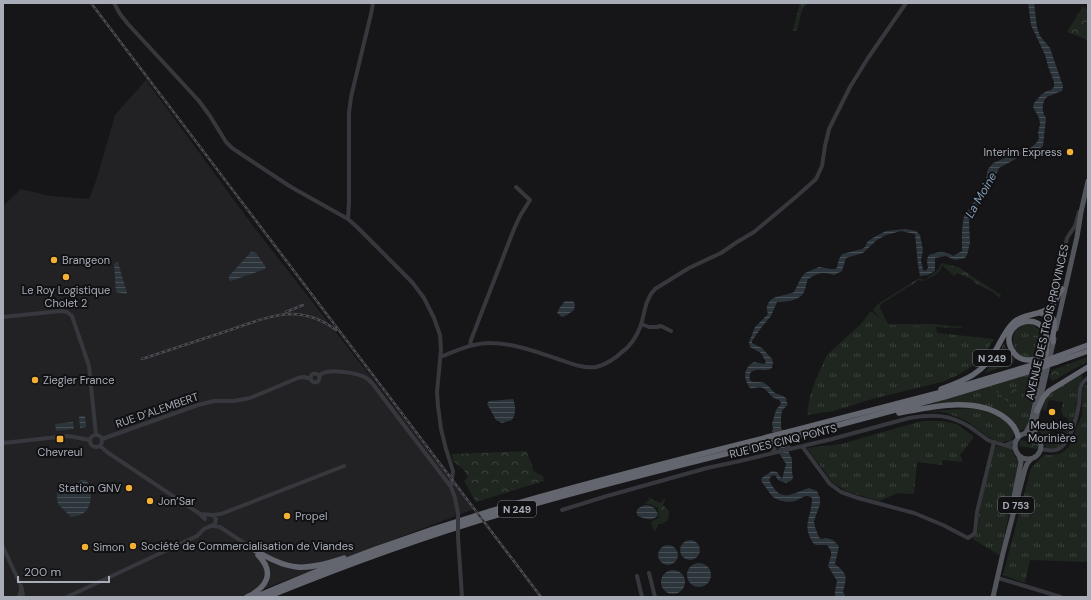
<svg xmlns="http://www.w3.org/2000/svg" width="1091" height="600" font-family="'DM Sans',sans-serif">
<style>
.built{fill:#222225}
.grass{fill:url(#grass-tufts)}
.forest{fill:url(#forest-crowns)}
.water{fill:url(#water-rules)}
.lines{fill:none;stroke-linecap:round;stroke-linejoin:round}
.minor{stroke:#37383d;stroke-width:4}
.major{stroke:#53555c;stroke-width:5}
.highway{stroke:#63666e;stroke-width:5.5}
.rail-casing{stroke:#4a4c52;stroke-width:2.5}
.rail{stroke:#111113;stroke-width:1;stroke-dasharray:3;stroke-linecap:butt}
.minor-bridge{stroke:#37383d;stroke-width:4}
.highway-bridge{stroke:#63666e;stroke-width:5.5}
.poi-dot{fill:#f2b134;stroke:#111113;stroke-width:1.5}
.labels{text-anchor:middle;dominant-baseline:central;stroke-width:4;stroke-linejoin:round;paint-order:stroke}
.shield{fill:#111113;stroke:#7b7e86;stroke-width:1}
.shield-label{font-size:10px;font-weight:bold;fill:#a8adb8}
.poi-label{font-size:11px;fill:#a8adb8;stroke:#111113;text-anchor:start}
.street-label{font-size:11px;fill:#a8adb8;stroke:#111113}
.water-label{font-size:12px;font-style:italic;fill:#7f9bb3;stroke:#111113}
</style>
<defs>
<pattern id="grass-tufts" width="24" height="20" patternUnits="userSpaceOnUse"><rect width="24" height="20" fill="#1e261f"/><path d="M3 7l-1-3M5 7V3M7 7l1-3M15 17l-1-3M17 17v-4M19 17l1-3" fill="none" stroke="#3c433d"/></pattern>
<pattern id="forest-crowns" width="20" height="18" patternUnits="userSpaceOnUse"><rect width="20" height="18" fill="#1e261f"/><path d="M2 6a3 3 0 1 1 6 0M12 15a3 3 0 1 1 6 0" fill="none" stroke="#3c433d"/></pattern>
<pattern id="water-rules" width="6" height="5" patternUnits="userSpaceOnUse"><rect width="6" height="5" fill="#2c353c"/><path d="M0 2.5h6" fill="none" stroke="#485056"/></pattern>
</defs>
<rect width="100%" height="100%" fill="#161618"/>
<path class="built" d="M146,80L253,226L474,509L242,597H3V206L21,189L50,196L89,199L96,181L115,115Z"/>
<path class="grass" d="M871,311L888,325L936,326L937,333L994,339L987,350L974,365L958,375L942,382L872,399L834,411L807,415L810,396L816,379L827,355L861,324Z
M1031,324L1037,328L1030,326L1041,353L1044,349L1027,427L1024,429L1019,431C999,398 964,402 931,404L1036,372L1032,358C1027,358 1022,357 1018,353C1010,344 1012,331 1021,326C1024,324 1028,324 1031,324Z
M1079,374L1083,376L1079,386L1075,414L1069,432L1066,438L1062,439L1059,436V433L1068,422L1069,419L1063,416V413L1061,412L1063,402L1049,400L1046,411L1042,409L1037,426L1043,427L1046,426C1050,432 1056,437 1060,443L1059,447L1054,449L1046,448L1041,433L1037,429L1036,426L1043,402L1046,395Z
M1088,382V562L1030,560L1025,583L1003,575L1031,468L1044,455C1067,456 1070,448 1076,429C1078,424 1081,419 1082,414C1084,402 1078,392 1088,382Z
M973,408C988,411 996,412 1008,424C1011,427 1014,429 1014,434C1014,437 1012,439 1009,441C994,447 978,427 966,421C960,418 953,415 946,413C939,411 929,412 921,412Z
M922,421H942L957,424L974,437L960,455L963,462L943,460L942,465L917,462L914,494L898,493L879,501L846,491L833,483L807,448L841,444Z
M996,446L1006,447L1011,449L1018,462L1013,494L1003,543L999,555L973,539L978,531V522L980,508L993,449Z"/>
<path class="forest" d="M800,3H808L802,10L797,30L793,31Z
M1083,6L1088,10V40L1067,32Z
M941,263L958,267L1001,295L1000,298L993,292L977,284L971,279L957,273L954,276L942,265C941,274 931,277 923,281L919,280L881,304L880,308L888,324H935L962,327L961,328L886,325L873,310L878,304L919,278L924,280C931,275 939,272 941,263Z
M1030,325C1034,327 1039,328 1041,332C1046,338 1046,347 1041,353L1038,352Z
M1004,343L1008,354L1015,359L1012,364L985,373L997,357Z
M1088,357V361L1053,381L1049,377L1052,370Z
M1018,387L1015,394L1020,403L1011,404L996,391Z
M1020,440L1038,444L1037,449L1019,446Z
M526,451L532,464L533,471L543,476L544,481L476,502L464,481L468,477L464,470L453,461L452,454Z
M649,496L651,499L661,503L664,498L665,499L663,505L669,511L668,520L662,524H658L657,528L654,531L651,522L659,518L658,508L652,505L644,503L649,500Z"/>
<path class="water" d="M1028,3H1034L1037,27L1040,36L1050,48L1063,86L1062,91C1059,92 1049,96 1047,97C1041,102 1042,113 1046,118L1043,146L1036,151L1027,153L999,168L988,195L979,204L971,214L969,222L970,243L967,255L965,258L955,260L946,256L935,258V271L928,275L920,276L918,265L915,234L901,231L886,235L877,240L863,253L846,258L842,271L834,275C822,271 818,273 808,279C806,283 806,288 804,292C800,301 785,302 777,302L771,316L761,328L752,341V343L762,348L772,359L773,363L772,368C765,373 759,367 751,372C750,374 748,378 751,381C754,383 760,381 764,383C769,385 771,390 775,393C780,395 783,395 787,399L786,401L788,404L782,411L781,418V428L788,451L792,459V472L793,477L792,480L786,483L778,480L775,475L771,476L769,480C781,504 790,494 809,488L817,491L820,498V504L814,521L815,527L819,537L821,539L826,538L833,540L839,546L835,564C848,574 847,577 843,592L846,597H835V591L837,581L828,566L831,556V551L827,545H816L813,543C801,523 812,518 812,498C805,493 802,499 795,501C789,503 778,501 773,497C771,495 764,485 762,482L761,479L763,477L772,471L777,472L782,479L786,464L779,453L772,424L776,410L780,405L781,403L779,400C770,398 770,392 763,388C759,386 755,389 750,388C743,379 743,368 754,362L764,364L766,362L761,353L750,347L749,342L755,327L768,314C767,311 766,307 768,304C771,295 786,296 794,292L801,278L805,273L819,267L831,269H836L837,267L839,259L842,254L862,249L865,247L868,241L876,236L886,231L905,229L916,231L920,235L923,250L921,260L923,270L925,271L928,268L927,261L928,256C935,251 947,251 953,256L962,251V230L964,216L972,204L978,198L988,182L989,179H986L988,169L993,163L1032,147L1037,142L1039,138L1038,133L1040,124L1039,118L1033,107L1034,103L1042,94L1047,91L1051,90L1054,87V82L1048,66L1045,55L1031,25Z
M251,252L256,253L266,267L265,269L231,281L229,280V276Z
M118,262L121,273L127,293L126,294L116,292L114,264Z
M565,301H573L575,304L574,310L567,315L562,317L557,313L560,307Z
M513,399C516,406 516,414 512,420L502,423L496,420L487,404L489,401Z
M79,416H85L86,427L80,428Z
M73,422L74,429L56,431L55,424Z
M81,480H86C92,487 93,503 86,511C82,515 76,516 71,517L58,504L57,498V493L64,488L73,486Z
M645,505C652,505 656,508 658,515C653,522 645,519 638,516C634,510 639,507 645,505Z
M680 550a10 10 0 1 1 20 0a10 10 0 1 1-20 0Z
M658 555a10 10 0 1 1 20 0a10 10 0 1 1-20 0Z
M687 575a12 12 0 1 1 24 0a12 12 0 1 1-24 0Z
M661 582a12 12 0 1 1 24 0a12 12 0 1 1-24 0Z"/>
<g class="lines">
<path class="minor" d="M114,3L120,14L128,24L199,101L210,116L226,142L232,148L291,187L348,219L357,227L412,282L424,298L434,318L440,335L441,350L437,392L438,406L441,429L446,449L453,471L451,487L455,498L458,513
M348,219L349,202V113L351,97L371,14L373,3
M1055,294L1067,238L1075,226L1079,212
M3,317L61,311L67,312L72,316L89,366L96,435
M641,324L649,327H657L661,326L671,331
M470,346L471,340L514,229L520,216L530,200L516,187
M441,356H443C458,350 473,343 490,343C512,343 534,351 555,358C567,362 582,369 596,367C605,365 616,358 622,352C632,345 637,336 641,325C645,312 645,299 655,289L689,268L721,253L737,242L754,232L797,196L816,179L822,166L825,146L829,129L850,87L868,58L906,3
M310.5 378a4.5 4.5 0 1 1 9 0a4.5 4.5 0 1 1-9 0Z
M319,376C321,374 324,372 327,372C333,370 356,373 362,376C366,377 369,380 372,383L451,487
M774,431L780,430
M90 441a6 6 0 1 1 12 0a6 6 0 1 1-12 0Z
M102,439L198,405L214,401H234L250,398L298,378L304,377L311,379
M3,443L67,436L74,437L90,440
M1006,445L1015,441
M100,446L107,452L200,514L205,519
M802,446L830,484L841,492L858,498L914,513L943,525L968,538L974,534L975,532L977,512L994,442
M1041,449C1045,450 1051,451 1056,450C1070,446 1077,417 1079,404C1080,394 1078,384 1088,378
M772,453L777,445L783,444L791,449
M562,510L607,496L707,468L740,461L832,439L909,418C933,414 949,414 970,427C976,431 982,436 988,440C996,444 1006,444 1015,449
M212,515L221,514L344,466
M213,526L220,527L253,549
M458,537L462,597
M3,547L21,586
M649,573L655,597
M637,576L642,597
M998,578L1061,597
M19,597L21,591V586L22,589L23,597
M67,597L197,536L204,529L215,524L216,519L213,515L200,514"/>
<path class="major" d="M1056,329L1077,237L1081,212L1088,181
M1026,432L1029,427L1031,422L1047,351
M1015 446a13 13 0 1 1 26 0a13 13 0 1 1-26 0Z
M1036,435L1034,427L1035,423L1054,339
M1011,512L1021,462L1019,456
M993,597L1003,553L1025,469L1027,464L1031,459"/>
<path class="highway" d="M1040,313C1063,317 1051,328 1053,342
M1058,356L1088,345
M1037,359C1028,361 1020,361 1014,353C993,324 1044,306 1047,339C1048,344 1046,349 1046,354
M1057,362L1088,351
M941,389C966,380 984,373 997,348C1002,339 1006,329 1014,322C1024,313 1040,316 1051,307C1056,302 1057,295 1062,289
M1037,411L1043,398L1049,391L1088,367
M899,413C931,407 975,396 1004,417C1011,422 1016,428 1018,436
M784,433L942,392L1036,364
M786,439L944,397L1034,370
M253,549C290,572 304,571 344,558
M247,597C266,588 276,573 258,555
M255,597C332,564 411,535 491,511C584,483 678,460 772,436
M267,597C345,565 425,536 507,512C595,486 684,464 774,442"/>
<defs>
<path id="rail" d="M91,3L541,597
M286,312L303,305
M142,359C172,349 203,339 233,329C251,323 270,315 290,314C306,314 323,320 336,330"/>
</defs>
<use href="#rail" class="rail-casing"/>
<use href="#rail" class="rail"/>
<path class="minor-bridge" d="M458,513V537"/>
<path class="highway-bridge" d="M1036,364L1058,356
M1034,370L1057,362
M772,436L784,433
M774,442L786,439"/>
</g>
<g class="poi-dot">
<circle cx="1070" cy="152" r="4"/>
<circle cx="54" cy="260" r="4"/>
<circle cx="66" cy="277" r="4"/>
<circle cx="35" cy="380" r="4"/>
<circle cx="1052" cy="412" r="4"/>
<rect x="56" y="435" width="8" height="8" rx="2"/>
<circle cx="129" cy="488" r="4"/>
<circle cx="150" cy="501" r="4"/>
<circle cx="287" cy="516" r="4"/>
<circle cx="133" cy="546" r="4"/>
<circle cx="85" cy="547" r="4"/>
</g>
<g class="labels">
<g class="shield">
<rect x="973" y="350" width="38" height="16" rx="3"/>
<rect x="998" y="497" width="36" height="16" rx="3"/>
<rect x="498" y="501" width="38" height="16" rx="3"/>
</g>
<g class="shield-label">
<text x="992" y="358">N 249</text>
<text x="1016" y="505">D 753</text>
<text x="517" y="509">N 249</text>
</g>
<g class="poi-label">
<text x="1062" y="152" text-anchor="end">Interim Express</text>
<text x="62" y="260">Brangeon</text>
<text x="66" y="290" text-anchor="middle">Le Roy Logistique<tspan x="66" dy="13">Cholet 2</tspan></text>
<text x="43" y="380">Ziegler France</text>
<text x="1052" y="425" text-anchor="middle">Meubles<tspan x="1052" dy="13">Morinière</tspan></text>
<text x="60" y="452" text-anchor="middle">Chevreul</text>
<text x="121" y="488" text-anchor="end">Station GNV</text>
<text x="158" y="501">Jon’Sar</text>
<text x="295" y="516">Propel</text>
<text x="141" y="546">Société de Commercialisation de Viandes</text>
<text x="93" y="547">Simon</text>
</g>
<g class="street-label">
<text transform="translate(1047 322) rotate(-77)">AVENUE DES TROIS PROVINCES</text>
<text transform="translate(157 410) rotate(-19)">RUE D’ALEMBERT</text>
<text transform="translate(783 441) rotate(-14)">RUE DES CINQ PONTS</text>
</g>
<g class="water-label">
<text transform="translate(981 195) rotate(-60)">La Moine</text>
</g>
</g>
<rect width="1091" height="600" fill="none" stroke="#a8adb8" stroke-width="8"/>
<path d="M18 576v6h91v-6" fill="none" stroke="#a8adb8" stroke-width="2"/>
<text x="24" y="576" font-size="12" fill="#a8adb8" stroke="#111113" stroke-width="3" paint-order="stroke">200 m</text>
</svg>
